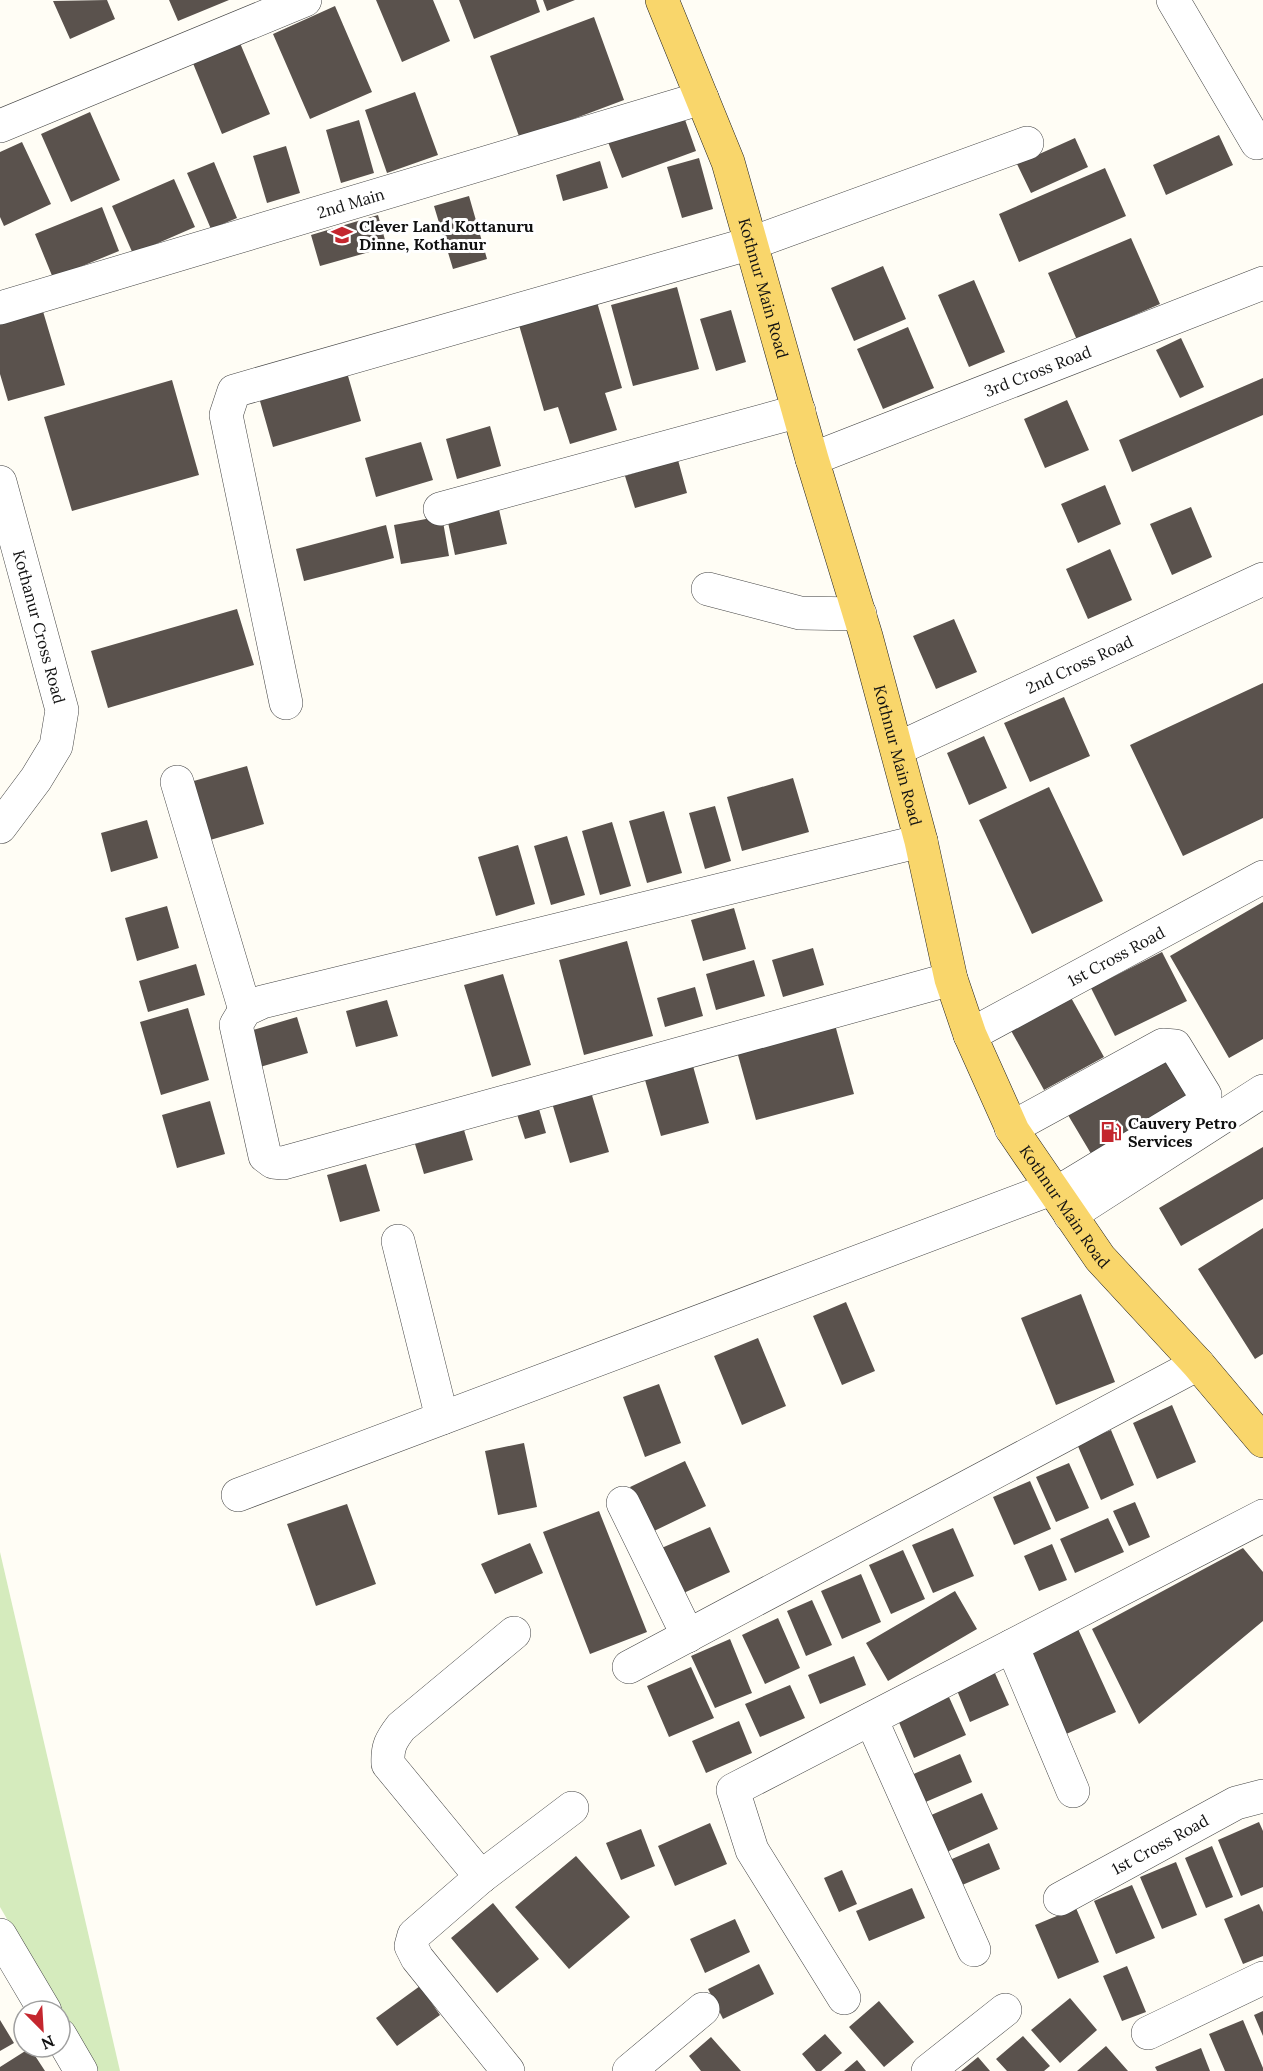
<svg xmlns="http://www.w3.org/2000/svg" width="1263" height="2071" font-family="Lora,serif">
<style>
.green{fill:#d5ebbd}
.building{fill:#5a524d}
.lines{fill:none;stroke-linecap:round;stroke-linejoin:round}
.minor-casing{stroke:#444;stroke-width:34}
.major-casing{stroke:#222;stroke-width:34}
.minor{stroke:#fff;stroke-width:33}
.major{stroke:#f9d66b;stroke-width:33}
.labels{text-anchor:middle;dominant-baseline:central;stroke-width:6;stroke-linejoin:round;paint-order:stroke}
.street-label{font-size:16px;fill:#111;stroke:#fff}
.poi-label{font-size:16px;font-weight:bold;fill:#111;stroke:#fff;text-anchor:start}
</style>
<rect width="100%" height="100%" fill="#fffdf5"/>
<path class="green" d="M0,1552L120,2071H95L0,1907Z"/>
<path class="building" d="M107,0L115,19L70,39L53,1Z
M169,0H229L178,21Z
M376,0H433L450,41L402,62Z
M459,0H536L540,12L474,39Z
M543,0H575L547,11Z
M335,6L372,92L310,119L273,34Z
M594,17L624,100L520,139L490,56Z
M237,36L270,114L222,134L190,56Z
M415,92L438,155L387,173L365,110Z
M90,112L120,180L71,202L41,134Z
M683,114L696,151L622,178L608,142Z
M359,120L374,173L341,183L326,130Z
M1219,135L1233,165L1166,195L1153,165Z
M1075,138L1088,167L1031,193L1017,164Z
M22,142L51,204L4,226L0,217V152Z
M286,146L300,193L267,203L253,156Z
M699,158L713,209L682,218L667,167Z
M600,161L608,188L563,201L556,175Z
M214,162L237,218L211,229L187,173Z
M1105,168L1126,216L1019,262L999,214Z
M174,179L195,227L133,254L112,206Z
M469,196L487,259L453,269L434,206Z
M102,207L119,251L53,278L35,234Z
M378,215L387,247L320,266L311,235Z
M1131,238L1160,304L1077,340L1048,273Z
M883,266L906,319L854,341L831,288Z
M974,280L1005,352L969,367L938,295Z
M677,287L699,369L633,386L611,305Z
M597,302L622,388L605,393L617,430L570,444L558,407L544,411L519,325Z
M42,308L65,385L8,401L0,374V320Z
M731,310L746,362L716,371L700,319Z
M908,327L934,388L883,409L857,349Z
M1181,338L1204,387L1180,398L1156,350Z
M344,362L361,421L273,447L256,387Z
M1263,378V415L1132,472L1119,440Z
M172,380L199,475L72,511L44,417Z
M1067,400L1089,450L1045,468L1024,419Z
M490,426L501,466L457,479L446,439Z
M421,442L433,480L376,497L365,458Z
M678,460L687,493L635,508L625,476Z
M1105,485L1121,524L1078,543L1061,504Z
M497,501L507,544L455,555L446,513Z
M1191,507L1212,557L1172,575L1150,524Z
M442,516L449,556L401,564L394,525Z
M386,525L394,558L304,581L296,549Z
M1110,549L1132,600L1088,619L1066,569Z
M237,609L254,665L108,708L91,651Z
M954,619L977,672L936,689L913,636Z
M1263,683V818L1183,856L1130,745Z
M1064,697L1090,756L1030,782L1004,723Z
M984,736L1007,788L969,805L947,753Z
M247,766L264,824L200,843L183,784Z
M793,778L809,832L742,851L727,797Z
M1049,787L1103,901L1032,934L979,820Z
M715,806L731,861L705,869L689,813Z
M664,811L682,873L647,883L629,821Z
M147,820L158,858L111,872L101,833Z
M612,822L631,886L600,895L582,831Z
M567,836L585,895L551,905L534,846Z
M518,845L535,904L496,916L478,857Z
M1263,902V1039L1229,1058L1170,956Z
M167,906L179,948L137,961L125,918Z
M734,908L746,949L703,961L691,920Z
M627,941L653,1036L584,1055L559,960Z
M813,948L824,985L783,997L772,960Z
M1162,952L1187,1001L1115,1036L1091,988Z
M754,960L765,996L716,1010L706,974Z
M196,964L205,995L148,1012L139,981Z
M503,974L531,1065L492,1077L464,985Z
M695,987L703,1016L665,1027L657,998Z
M1069,994L1104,1057L1044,1090L1009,1027Z
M387,1000L398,1036L356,1047L346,1011Z
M188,1008L209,1080L161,1095L140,1022Z
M297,1017L308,1053L253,1069L243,1033Z
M834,1021L854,1094L756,1120L736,1048Z
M1171,1049L1198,1096L1093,1157L1065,1110Z
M693,1066L709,1123L661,1136L645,1080Z
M591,1092L609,1152L570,1163L552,1103Z
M210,1101L225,1154L177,1168L162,1115Z
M537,1102L546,1133L525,1139L515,1108Z
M464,1130L473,1160L424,1174L415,1144Z
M1263,1147V1199L1181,1246L1159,1208Z
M366,1164L380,1211L340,1222L327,1175Z
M1263,1228V1354L1255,1359L1198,1269Z
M1081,1294L1115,1382L1056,1405L1021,1318Z
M846,1302L875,1371L842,1385L813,1316Z
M758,1338L786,1406L742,1425L714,1356Z
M659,1384L681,1443L645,1457L623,1397Z
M1172,1405L1196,1462L1157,1479L1133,1423Z
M1111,1430L1134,1485L1101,1500L1077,1444Z
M524,1443L537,1507L498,1515L485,1451Z
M685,1461L706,1506L652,1532L630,1487Z
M1069,1463L1089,1508L1056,1522L1036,1477Z
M1030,1481L1051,1529L1014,1545L993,1497Z
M1135,1502L1150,1537L1129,1546L1113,1511Z
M347,1504L376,1584L316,1606L287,1524Z
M599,1511L647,1632L590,1654L543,1532Z
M1108,1518L1124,1552L1075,1573L1060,1539Z
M710,1527L730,1572L677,1596L657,1550Z
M953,1528L974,1576L933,1593L912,1545Z
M530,1543L543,1573L495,1594L481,1564Z
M1052,1544L1067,1580L1039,1591L1024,1556Z
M1243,1548L1263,1572V1621L1139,1724L1092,1629Z
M903,1550L925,1599L891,1614L869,1565Z
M861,1574L881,1622L842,1639L821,1591Z
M955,1591L977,1629L888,1681L866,1643Z
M812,1600L832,1645L806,1656L787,1611Z
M778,1618L800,1668L765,1684L742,1635Z
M1078,1629L1116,1712L1064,1735L1026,1653Z
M730,1639L752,1693L715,1708L691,1656Z
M854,1656L866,1685L820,1704L808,1675Z
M691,1667L714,1718L669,1737L647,1686Z
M994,1671L1009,1705L970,1722L956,1688Z
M790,1685L805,1718L760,1737L745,1704Z
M949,1697L966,1735L914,1758L898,1720Z
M739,1721L752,1753L706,1773L692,1741Z
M960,1754L972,1782L914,1807L902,1779Z
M982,1793L998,1829L938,1856L922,1819Z
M1259,1822L1263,1831V1887L1241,1896L1218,1840Z
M710,1823L727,1864L675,1886L658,1846Z
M641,1829L655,1866L621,1880L606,1843Z
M989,1843L1000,1869L948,1891L938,1865Z
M1212,1846L1233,1897L1206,1908L1185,1858Z
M576,1856L630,1917L569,1969L515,1907Z
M1176,1862L1197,1915L1162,1929L1140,1877Z
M842,1870L857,1904L839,1912L824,1878Z
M1132,1885L1155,1938L1116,1954L1094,1901Z
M912,1888L925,1918L869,1941L856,1911Z
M493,1903L539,1959L497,1993L451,1938Z
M1259,1904L1263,1912V1956L1243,1964L1224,1919Z
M1076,1908L1099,1962L1058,1979L1035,1925Z
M735,1919L750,1952L705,1973L690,1939Z
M759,1964L774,1994L723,2019L708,1989Z
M1127,1966L1146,2012L1122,2021L1103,1976Z
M420,1986L440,2015L397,2046L376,2018Z
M1070,1998L1097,2030L1060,2063L1031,2030Z
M879,2001L914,2042L884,2067L849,2027Z
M1263,2011V2036L1254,2015Z
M0,2020L14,2043L0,2051Z
M1243,2020L1263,2068V2071H1225L1209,2034Z
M825,2034L842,2053L821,2071H816L802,2054Z
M1023,2036L1050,2066L1044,2071H1007L996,2059Z
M711,2037L741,2071H701L689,2056Z
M1106,2046L1128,2071H1077Z
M30,2048L45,2071H0V2067Z
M1201,2048L1210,2071H1157L1155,2067Z
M978,2057L990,2071H961Z
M857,2060L866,2071H844Z"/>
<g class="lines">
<defs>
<g id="minor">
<path d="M1173,0L1257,143"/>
<path d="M0,126L305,0"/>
<path id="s1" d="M0,308L702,98"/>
<path id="s2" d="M812,459L1263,283"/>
<path id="s3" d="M0,482L62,710L56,746L36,779L0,827"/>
<path d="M440,509L799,411"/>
<path d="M708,589L800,613L860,614"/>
<path d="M286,703L226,415L234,391L752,243L1027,143"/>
<path id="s4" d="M897,749L1263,579"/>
<path d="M177,782L245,1010"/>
<path d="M921,841L262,1002L245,1010L236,1025L265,1156L273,1162L283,1163L951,979"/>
<path id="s5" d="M970,1035L1263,877"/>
<path d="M1011,1128L1163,1045L1175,1046L1205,1095L1200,1106L1055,1194"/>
<path d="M1070,1215L1263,1091"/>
<path d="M398,1241L442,1418"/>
<path d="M238,1495L1051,1189"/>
<path d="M623,1503L688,1636"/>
<path d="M1012,1646L1073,1791"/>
<path d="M629,1667L1198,1364"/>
<path d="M871,1719L974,1950"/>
<path d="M481,1877L388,1764C387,1747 391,1740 401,1727L514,1633"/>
<path id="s6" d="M1060,1899L1236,1803L1263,1796"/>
<path d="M0,1935L45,2011"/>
<path d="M844,1998L752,1850L733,1790L1263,1516"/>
<path d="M1148,2033L1263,1978"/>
<path d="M60,2035L81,2071"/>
<path d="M508,2071L417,1958L411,1946L414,1935L481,1877L572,1808"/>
<path d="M629,2071L703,2009"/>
<path d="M928,2071L1005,2010"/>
</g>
<g id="major">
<path id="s7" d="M662,0L728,162L812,459L866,636L921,841L951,979L970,1035L1013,1131L1100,1258L1198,1364L1263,1441"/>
</g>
</defs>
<use href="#minor" class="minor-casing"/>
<use href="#major" class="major-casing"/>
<use href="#minor" class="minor"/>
<use href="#major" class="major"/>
</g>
<defs>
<symbol id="school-bare" viewBox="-9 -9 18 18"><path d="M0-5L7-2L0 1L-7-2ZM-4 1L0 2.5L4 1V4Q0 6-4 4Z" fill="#c4262e" stroke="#fff" stroke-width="2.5" paint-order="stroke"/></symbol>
<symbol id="fuel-bare" viewBox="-9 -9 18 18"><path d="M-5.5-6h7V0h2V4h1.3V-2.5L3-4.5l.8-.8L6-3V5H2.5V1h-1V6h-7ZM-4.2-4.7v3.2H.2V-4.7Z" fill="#c4262e" stroke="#fff" stroke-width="2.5" paint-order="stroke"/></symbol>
</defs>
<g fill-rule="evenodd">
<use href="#school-bare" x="327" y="220" width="30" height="30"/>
<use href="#fuel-bare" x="1096" y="1117" width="30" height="30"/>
</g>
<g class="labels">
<g class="street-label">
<text stroke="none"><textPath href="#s1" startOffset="366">2nd Main</textPath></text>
<text stroke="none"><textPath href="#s7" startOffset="306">Kothnur Main Road</textPath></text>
<text stroke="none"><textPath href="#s2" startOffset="242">3rd Cross Road</textPath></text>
<text stroke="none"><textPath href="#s3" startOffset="150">Kothanur Cross Road</textPath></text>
<text stroke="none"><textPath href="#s4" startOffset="201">2nd Cross Road</textPath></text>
<text stroke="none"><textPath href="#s7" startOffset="792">Kothnur Main Road</textPath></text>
<text stroke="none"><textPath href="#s5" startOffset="166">1st Cross Road</textPath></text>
<text stroke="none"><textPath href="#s7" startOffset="1278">Kothnur Main Road</textPath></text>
<text stroke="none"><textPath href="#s6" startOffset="114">1st Cross Road</textPath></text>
</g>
<g class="poi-label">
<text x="359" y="226">Clever Land Kottanuru<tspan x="359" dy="18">Dinne, Kothanur</tspan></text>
<text x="1128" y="1123">Cauvery Petro<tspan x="1128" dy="18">Services</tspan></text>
</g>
</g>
<g transform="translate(42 2029) rotate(156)"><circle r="28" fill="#ffffff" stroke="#a0a0a0" stroke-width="1.5"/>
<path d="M0-4.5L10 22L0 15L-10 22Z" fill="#c4262e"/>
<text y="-9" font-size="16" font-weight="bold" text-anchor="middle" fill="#111111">N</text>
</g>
</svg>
